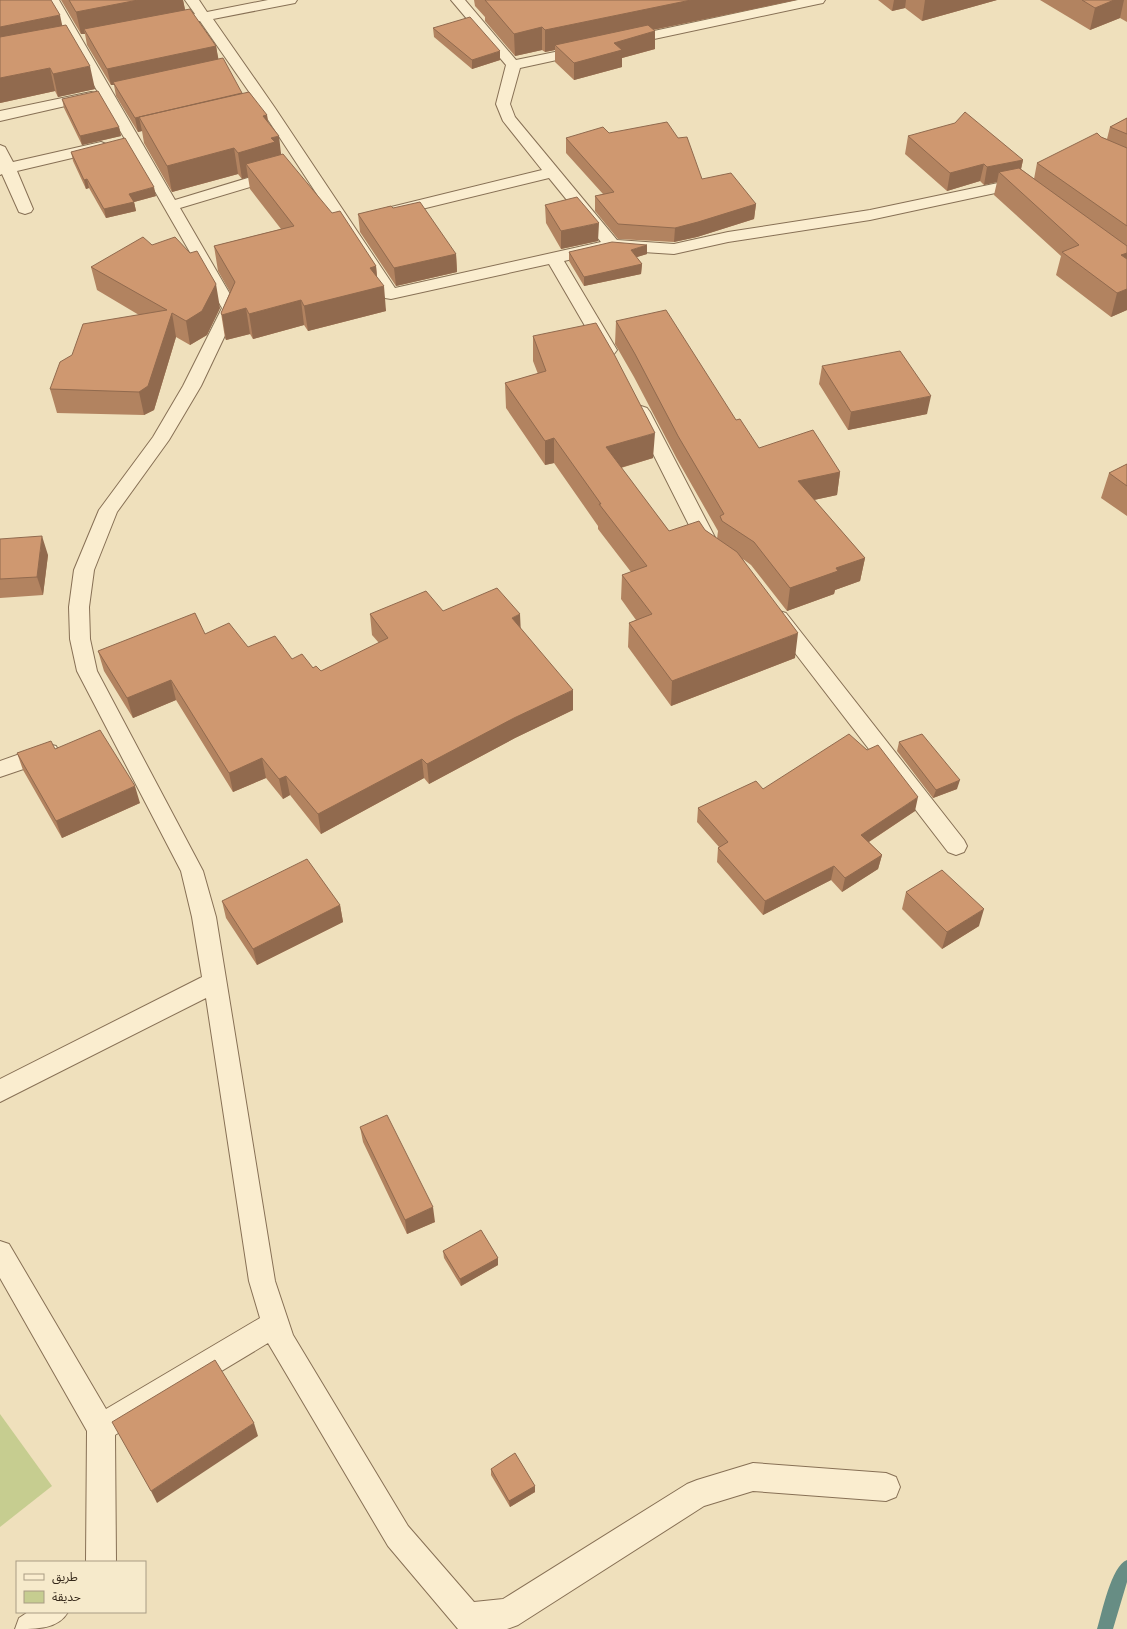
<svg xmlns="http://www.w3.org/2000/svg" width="1127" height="1629" font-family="'Libre Baskerville','Noto Sans Arabic',serif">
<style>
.green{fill:#c6cd90}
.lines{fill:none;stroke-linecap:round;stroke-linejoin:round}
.stream{fill:#678d84;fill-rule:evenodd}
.minor-casing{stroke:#877055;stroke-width:2}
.minor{fill:#faedcf;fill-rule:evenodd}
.wall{fill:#b28360}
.shaded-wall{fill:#916a4e}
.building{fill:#cf9870;stroke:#916a4e}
</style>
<rect width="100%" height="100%" fill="#efe0bc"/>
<path class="green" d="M0,1414L52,1486L0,1527Z"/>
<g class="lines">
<path class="stream" d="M1127,1560V1582L1113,1629H1097C1102,1613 1111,1566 1127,1560Z"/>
<defs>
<path id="minor" d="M45,0H59L175,200L277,169L283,171L285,174L283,177L180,208L238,308L201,386L169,440L117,512L94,570L89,607L90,639L97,671L203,871L216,917L275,1281L293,1335L408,1526L474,1602L503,1599L687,1484L697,1480L753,1463L886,1473L896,1477L900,1487L896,1497L886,1501L753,1491L704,1506L518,1625L507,1629H458L388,1546L268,1343L115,1435L116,1562H86L87,1431L0,1278V1241L9,1244L106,1409L260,1318L249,1281L206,998L0,1102V1079L202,977L192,917L181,871L77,671L70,639L69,607L74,570L99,510L153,437L183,386L222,308Z
M185,0H199L207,12L268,0H297L295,3L290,4L213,19L275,108L395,288L601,242L549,178L393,216L387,214L385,211L387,208L542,170L503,121L496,104L506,65L451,0H465L516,60L584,46L589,47L591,50L589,53L520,68L510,104L515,117L617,240L674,244L728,232L870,210L1017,179L1023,181L1031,189L1029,192L1023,194L1014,189L870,220L728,242L674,254L612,250L564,261L617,350L614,354L608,355L602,354L599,350L549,264L391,299L385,298L261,109L200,21L191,23L186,22L184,19L186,16L195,14Z
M798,0H825L823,3L818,4L626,45L621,44L619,41L621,38L626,37Z
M91,92L96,93L98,96L96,99L0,121V111Z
M101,142L106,144L109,147L106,150L17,171L33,209L31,212L25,214L19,212L2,174L0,175V145L5,147L13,162Z
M641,406L647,408L650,412L721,549L718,554L711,556L704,554L701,549L632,412L635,408Z
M779,611L786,613L964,840L967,846L964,852L956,855L948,852L772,623L769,618L772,613Z
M48,744L56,746L59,752L56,758L0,777V761Z
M28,1612H68C58,1629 38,1629 15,1629L19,1618Z"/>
</defs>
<use href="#minor" class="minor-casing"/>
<use href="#minor" class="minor"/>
</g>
<path class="wall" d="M0,0L62,26L95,89L58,97L55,91L0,103Z
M61,0H183L185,10L216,46L218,59L242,93L267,115L268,122L281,154L376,266L377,278L386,311L308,331L304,325L253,339L250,334L226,340L225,338L221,313L230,292L218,271L214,246L281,229L250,189L248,177L242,179L238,174L172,192L144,143L142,131L138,132L116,96L114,85H111L87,45L85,34H81Z
M474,0H796L653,30L655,49L622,58V67L574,80L555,62V50L545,52L542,50L515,56L485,21V17L475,6Z
M878,0H997L922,21L905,8L892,11Z
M1040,0H1127V22L1120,18L1090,30Z
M433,28L500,60L472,69L434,37Z
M62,99L119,127L121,136L82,145L64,108Z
M1127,118V310L1111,317L1056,275L1061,256L994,195L997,182L984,185L980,181L947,191L905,154L908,136L1023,160L1021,169L1034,179L1037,163L1101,137L1107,139L1110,127Z
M609,133L702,179L756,204L754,219L697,237L674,242L618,239L595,211V196L603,194L566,153V138Z
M71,152L156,196L134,202L136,211L106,218L89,188L86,189L73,161Z
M545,205L598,241L561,249L546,223Z
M393,208L456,254L457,272L396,286L360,232L358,214Z
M152,245L220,308L207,335L190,345L176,337L154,410L144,415L57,413L50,389L139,315L97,290L91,267Z
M569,252L647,254L636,257L642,264L641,274L584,286L569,261Z
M616,321L736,420L759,448L840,472L837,495L814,500L865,558L860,581L835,590L834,594L787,611L751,565L743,559L795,658L671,706L628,647L629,623L636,620L621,599L622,575L631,572L598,529V526L554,463L545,465L506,408L505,383L538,374L533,361V336L653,458L621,468L669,531L705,530L717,539L718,531L677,459L634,377L615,344Z
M822,366L927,414L848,430L819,384Z
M1127,464V516L1101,498L1109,473Z
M0,539L48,555L43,595L0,598Z
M443,611L521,629L573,710L515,738L429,784L424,778L321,834L290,795L283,799L266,778L233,792L176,700L133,718L104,671L98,651L205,634L248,647L292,659L321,671L379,643L372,635L370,614Z
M899,742L957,789L933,798L897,751Z
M55,749L140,803L62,838L23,770L17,753Z
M763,789L915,811L869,842L882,855L878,869L842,892L831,880L763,915L717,862L718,848L719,847L697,822L698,808Z
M906,892L979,926L942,949L902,909Z
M222,901L340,905L343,922L257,965L226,918Z
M360,1127L435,1222L407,1234L363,1142Z
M443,1251L498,1258V1265L461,1286L444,1258Z
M491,1469L535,1486V1492L510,1507L491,1475Z"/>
<path class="shaded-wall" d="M138,0H183L186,14L84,29L85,34H81L76,12Z
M691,0H796L560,49L555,45V50L545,52V30Z
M894,0H906L905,8L892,11Z
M925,0H997L922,21Z
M1114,0H1124L1120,18L1090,30L1095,8Z
M60,15L65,38L0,50V27Z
M542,27V50L515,56L514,34Z
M655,31V49L622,58V67L574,80V63L614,43Z
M216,46L219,62L113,82L114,85H111L107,69Z
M500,51V60L472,69V60Z
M90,66L95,89L58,97L53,74Z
M50,68L55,91L0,103V78Z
M243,94L139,117L142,131L138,132L135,118Z
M267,115L270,140L263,116Z
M119,127L121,136L82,145L80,136Z
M279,136L282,162L246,164L248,177L242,179L238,153L271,138Z
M234,148L238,174L172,192L167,166Z
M1023,160L1019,178L999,172L997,182L984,185L987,167Z
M984,164L980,181L947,191L950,173Z
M87,179L89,188L86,189L84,180Z
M154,187L156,196L134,202L136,211L106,218L104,209L129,194Z
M756,204L754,219L697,237L674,242L675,228Z
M599,223L598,241L561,249V231Z
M647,245V254L631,259V250Z
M1127,253V273L1121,255Z
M456,254L457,272L396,286L394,268Z
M642,264L641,274L584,286V277Z
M376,266L378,287L384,286L386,311L308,331L304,306L370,268Z
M216,284L220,308L207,335L190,345L186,321Z
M1127,289V310L1111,317L1117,293Z
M301,300L304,325L253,339L249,314Z
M246,308L250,334L226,340L222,315Z
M172,313L176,337L154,410L144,415L139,392Z
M931,396L927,414L848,430L851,412Z
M655,433L653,458L606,472V447Z
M554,438V463L545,465V441Z
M840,472L837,495L795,504L798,481Z
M42,536L48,555L43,595L37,577Z
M865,558L860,581L835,590L834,594L787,611L790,588L836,568Z
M520,614L521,634L512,618Z
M798,633L795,658L671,706L672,681Z
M171,680L176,700L133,718L127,698Z
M573,690V710L515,738L429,784L427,764L514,718Z
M262,758L266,778L233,792L229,773Z
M422,759L424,778L321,834L318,814Z
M286,776L290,795L283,799L279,779Z
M960,780L957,789L933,798L936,790Z
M135,786L140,803L62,838L56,821Z
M918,797L915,811L858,849L861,835Z
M882,855L878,869L842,892L845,878Z
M834,866L831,880L763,915L765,901Z
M340,905L343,922L257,965L253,949Z
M984,909L979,926L942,949L947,932Z
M433,1207L435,1222L407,1234L405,1220Z
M498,1258V1265L461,1286L460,1279Z
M254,1423L258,1436L157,1503L151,1491Z
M535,1486V1492L510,1507L509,1501Z"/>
<path class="building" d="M0,0H51L60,15L0,27Z
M69,0H138L76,12Z
M485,0H691L545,30L542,27L514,34Z
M1082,0H1114L1095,8Z
M190,9L216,46L107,69L84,29Z
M470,17L500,51L472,60L433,28Z
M66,25L90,66L53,74L50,68L0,78V37Z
M648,25L655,31L614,43L622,50L574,63L555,45Z
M223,58L242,93L135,118L113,82Z
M98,91L119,127L80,136L62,99Z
M249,92L267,115L263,116L279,136L271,138L275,142L238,153L234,148L167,166L139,117Z
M965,112L1023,160L987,167L984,164L950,173L908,136L955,123Z
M1127,118V134L1110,127Z
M667,122L678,138L687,137L702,179L731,173L756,204L698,222L675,228L618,224L595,196L614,192L566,138L603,127L609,133Z
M1097,133L1101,137L1127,148V226L1037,163Z
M125,138L154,187L129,194L134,202L104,209L87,179L84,180L71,152Z
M283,154L332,213L340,211L376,266L370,268L384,286L304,306L301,300L249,314L246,308L222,315L221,313L235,282L214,246L294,226L246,164Z
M1019,168L1127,246V253L1121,255L1127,259V289L1117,293L1062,252L1079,245L999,172Z
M577,197L599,223L561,231L545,205Z
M420,202L456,254L394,268L358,214L391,206L393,208Z
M143,237L152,245L175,237L190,253L197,251L216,284L202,311L186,321L172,313L148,386L139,392L50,389L60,362L72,355L83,324L167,310L91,267Z
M612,242L647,245L631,250L642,264L584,277L569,252Z
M666,310L736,420L740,419L759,448L813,430L840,472L798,481L865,558L836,568L838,571L790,588L754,542L722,521L720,516L724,514L678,436L635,354L616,321Z
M596,323L614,354L655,433L606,447L669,531L699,521L705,530L737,552L798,633L672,681L629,623L652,614L622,575L647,566L599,504H601L554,438L545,441L505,383L546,371L533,336Z
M900,351L931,396L851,412L822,366Z
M1127,464V486L1109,473Z
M42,536L37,577L0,579V539Z
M497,588L520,614L512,618L573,690L514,718L427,764L422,759L318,814L286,776L279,779L262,758L229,773L171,680L127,698L98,651L195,613L205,634L229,623L248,647L275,636L292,659L302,654L313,668L316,666L321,671L388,638L370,614L426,591L443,611Z
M100,730L135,786L56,821L17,753L51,741L55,749Z
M849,734L867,750L878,745L918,797L861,835L882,855L845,878L834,866L765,901L718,848L728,842L698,808L756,781L763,789Z
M922,734L960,780L936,790L899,742Z
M307,859L340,905L253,949L222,901Z
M942,870L984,909L947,932L906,892Z
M387,1115L433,1207L405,1220L360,1127Z
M481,1230L498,1258L460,1279L443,1251Z
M215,1360L254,1423L151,1491L112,1422Z
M515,1453L535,1486L509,1501L491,1469Z"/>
<rect x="16" y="1561" width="130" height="52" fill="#f6eacb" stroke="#a99c84"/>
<rect x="24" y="1574" width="20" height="6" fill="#faedcf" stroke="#a99c84"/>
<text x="52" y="1581" font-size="12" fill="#35281a">طريق</text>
<rect x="24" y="1591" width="20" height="12" fill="#c6cd90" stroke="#a99c84"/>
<text x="52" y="1601" font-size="12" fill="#35281a">حديقة</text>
</svg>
